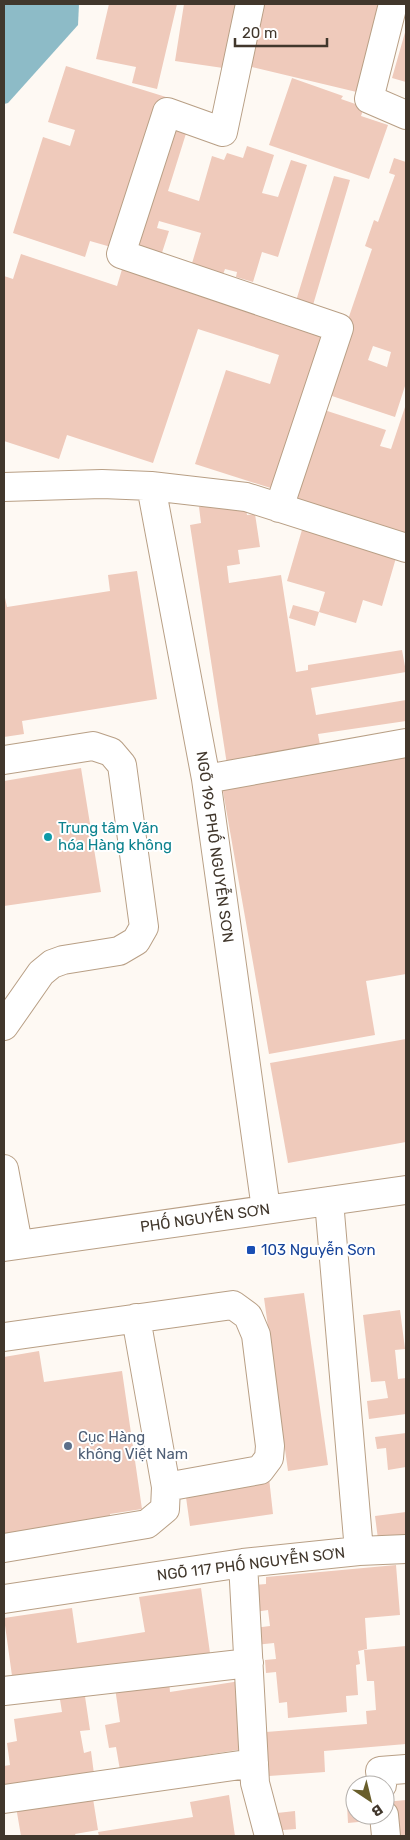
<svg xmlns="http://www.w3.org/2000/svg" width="410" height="1840" font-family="Rubik,sans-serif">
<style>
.water{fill:#8dbbc7}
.building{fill:#efcabb;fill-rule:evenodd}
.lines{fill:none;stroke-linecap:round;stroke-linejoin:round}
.minor-casing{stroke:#b89f85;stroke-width:30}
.minor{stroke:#fff;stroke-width:28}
.culture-dot{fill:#0f9aa8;stroke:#fff;stroke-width:2}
.transit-dot{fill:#1a4fb4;stroke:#fff;stroke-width:2}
.service-dot{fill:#5c6f8a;stroke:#fff;stroke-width:2}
.labels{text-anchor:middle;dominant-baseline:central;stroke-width:4;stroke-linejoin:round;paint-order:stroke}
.culture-label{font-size:15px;fill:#0d838f;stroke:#fff;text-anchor:start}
.street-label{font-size:15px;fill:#41372c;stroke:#fff}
.transit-label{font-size:15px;fill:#164399;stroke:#fff;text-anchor:start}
.service-label{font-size:15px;fill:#4e5e75;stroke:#fff;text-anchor:start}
</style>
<rect width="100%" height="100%" fill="#fef9f3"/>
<path class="water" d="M4,4H79L78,25L8,103L4,104Z"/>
<path class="building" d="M109,4H177L157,89L132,83L136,67L96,59Z
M184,4H240L230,69L175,61Z
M253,4H387L365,94L239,64Z
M406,29V82L392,78Z
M66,66L166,97L118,249L90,241L85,257L13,233L43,137L70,146L75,130L48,122Z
M292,78L343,96L341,99L364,107L361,116L388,125L369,179L269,145Z
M167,118L189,124L168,191L199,201L212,156L224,160L227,153L243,158L247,146L274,155L262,193L278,197L291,160L307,165L278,257L262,252L253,282L236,277L237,272L225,269L221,280L190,270L201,233L159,221L157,228L169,231L159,262L125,252Z
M394,158L406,162V383L395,417L323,393L372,249L365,246L374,220L378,222L395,175L389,173ZM373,346L391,352L387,367L368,360Z
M334,176L350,180L313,305L296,301Z
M21,254L117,286L123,266L332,334L280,491L195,464L226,370L270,384L279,355L198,329L153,463L67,435L59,459L4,441V276L13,279Z
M406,404V538L287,498L318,408L386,430L380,446L391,449Z
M245,500L247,515L255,514L260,547L238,550L240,564L227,566L229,583L281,575L296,672L308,670V665L402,650L406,672L311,688L316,715L406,700V721L318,734L322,756L228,771L190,525L201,523L199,507Z
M304,523L398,551L382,606L363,600L356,623L319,612L315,626L289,618L293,605L319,612L325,592L287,581Z
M137,571L157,699L22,721L24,734L4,737V593L7,607L110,591L108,575Z
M406,747V974L366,981L375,1035L269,1054L221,780Z
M81,768L101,892L4,906V781Z
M406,1039V1142L288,1163L270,1063Z
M304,1293L328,1465L288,1471L264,1298Z
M400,1310L405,1349L395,1350L398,1379L406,1378V1414L369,1419L367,1401L388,1398L385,1381L371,1382L363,1315Z
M39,1351L44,1382L122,1371L142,1509L110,1514L111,1523L4,1539V1357Z
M406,1433V1467L388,1470L386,1448L377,1449L375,1437Z
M269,1478L273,1514L190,1526L185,1490Z
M406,1512V1535L378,1539L375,1516Z
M396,1565L400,1615L365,1618L367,1649L358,1651L360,1664L356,1665L358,1695L346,1696L347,1712L288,1718L287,1702L279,1703L276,1672L266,1673L265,1660L276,1659L274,1643L255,1645L253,1628L270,1626L268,1610L255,1612L253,1585L266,1584V1577Z
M201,1588L210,1653L13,1683L4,1618L72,1608L77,1643L145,1632L139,1597Z
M406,1646V1744L324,1751L325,1772L269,1776L266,1732L367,1724L366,1711L376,1710L374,1681H367L364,1650Z
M169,1680L170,1692L240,1681L250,1748L180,1759L181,1761L120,1770L116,1747L109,1748L105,1725L120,1722L115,1688Z
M83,1683L90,1730L80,1731L84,1753L91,1751L94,1774L4,1788V1766L10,1765L7,1743L17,1741L14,1719L62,1712L58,1687Z
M91,1786L98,1830L75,1834L76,1836H21L15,1801Z
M229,1795L235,1836H99L98,1832L193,1817L190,1802Z
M406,1800V1836H389L385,1802Z
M355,1804V1815H379V1820L348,1823L347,1805Z
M295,1811L296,1829L270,1831L268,1814Z"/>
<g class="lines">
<defs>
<path id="minor" d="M250,4L223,132L167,112L121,254L339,328L279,508
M393,4L369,99L406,115
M151,486L206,779L266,1209
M4,487L102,484L151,486L246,497L406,548
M4,760L93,746L111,752L122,765L144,927L136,941L119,951L63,960L52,964L41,973L4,1026
M206,779L406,743
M4,1169L18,1244
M4,1247L406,1190
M4,1337L233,1305L248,1316L256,1335L270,1446L269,1458L260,1470L166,1487
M4,1548L147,1524L165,1509L166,1487L136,1318
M359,1551L406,1549
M243,1563L255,1783L269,1836
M4,1599L243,1563L359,1551L329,1201
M4,1691L249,1663
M382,1785L380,1771L406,1769
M4,1799L254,1763
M384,1815L386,1836"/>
</defs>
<use href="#minor" class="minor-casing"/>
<use href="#minor" class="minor"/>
</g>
<circle class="culture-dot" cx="48" cy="837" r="5"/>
<rect class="transit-dot" x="246" y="1245" width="10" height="10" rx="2.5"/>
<circle class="service-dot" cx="68" cy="1446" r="5"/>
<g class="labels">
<g class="culture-label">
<text x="58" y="828">Trung tâm Văn<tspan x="58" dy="17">hóa Hàng không</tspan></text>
</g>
<g class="street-label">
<text transform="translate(215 847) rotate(82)">NGÕ 196 PHỐ NGUYỄN SƠN</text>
<text transform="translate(205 1218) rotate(-8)">PHỐ NGUYỄN SƠN</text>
<text transform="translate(251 1564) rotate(-7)">NGÕ 117 PHỐ NGUYỄN SƠN</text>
</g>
<g class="transit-label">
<text x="261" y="1250">103 Nguyễn Sơn</text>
</g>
<g class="service-label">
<text x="78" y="1437">Cục Hàng<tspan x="78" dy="17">không Việt Nam</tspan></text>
</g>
</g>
<rect width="410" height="1840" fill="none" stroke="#41372c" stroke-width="10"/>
<g transform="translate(370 1800) rotate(145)"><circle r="24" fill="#ffffff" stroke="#b3afab"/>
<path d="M0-4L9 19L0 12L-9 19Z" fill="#695e2b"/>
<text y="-8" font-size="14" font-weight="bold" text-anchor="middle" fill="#41372c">B</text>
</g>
<path d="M235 38v8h92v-8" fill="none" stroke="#41372c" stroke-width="2.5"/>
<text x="242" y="38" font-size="15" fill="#41372c" stroke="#ffffff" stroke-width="4" paint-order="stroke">20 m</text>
</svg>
